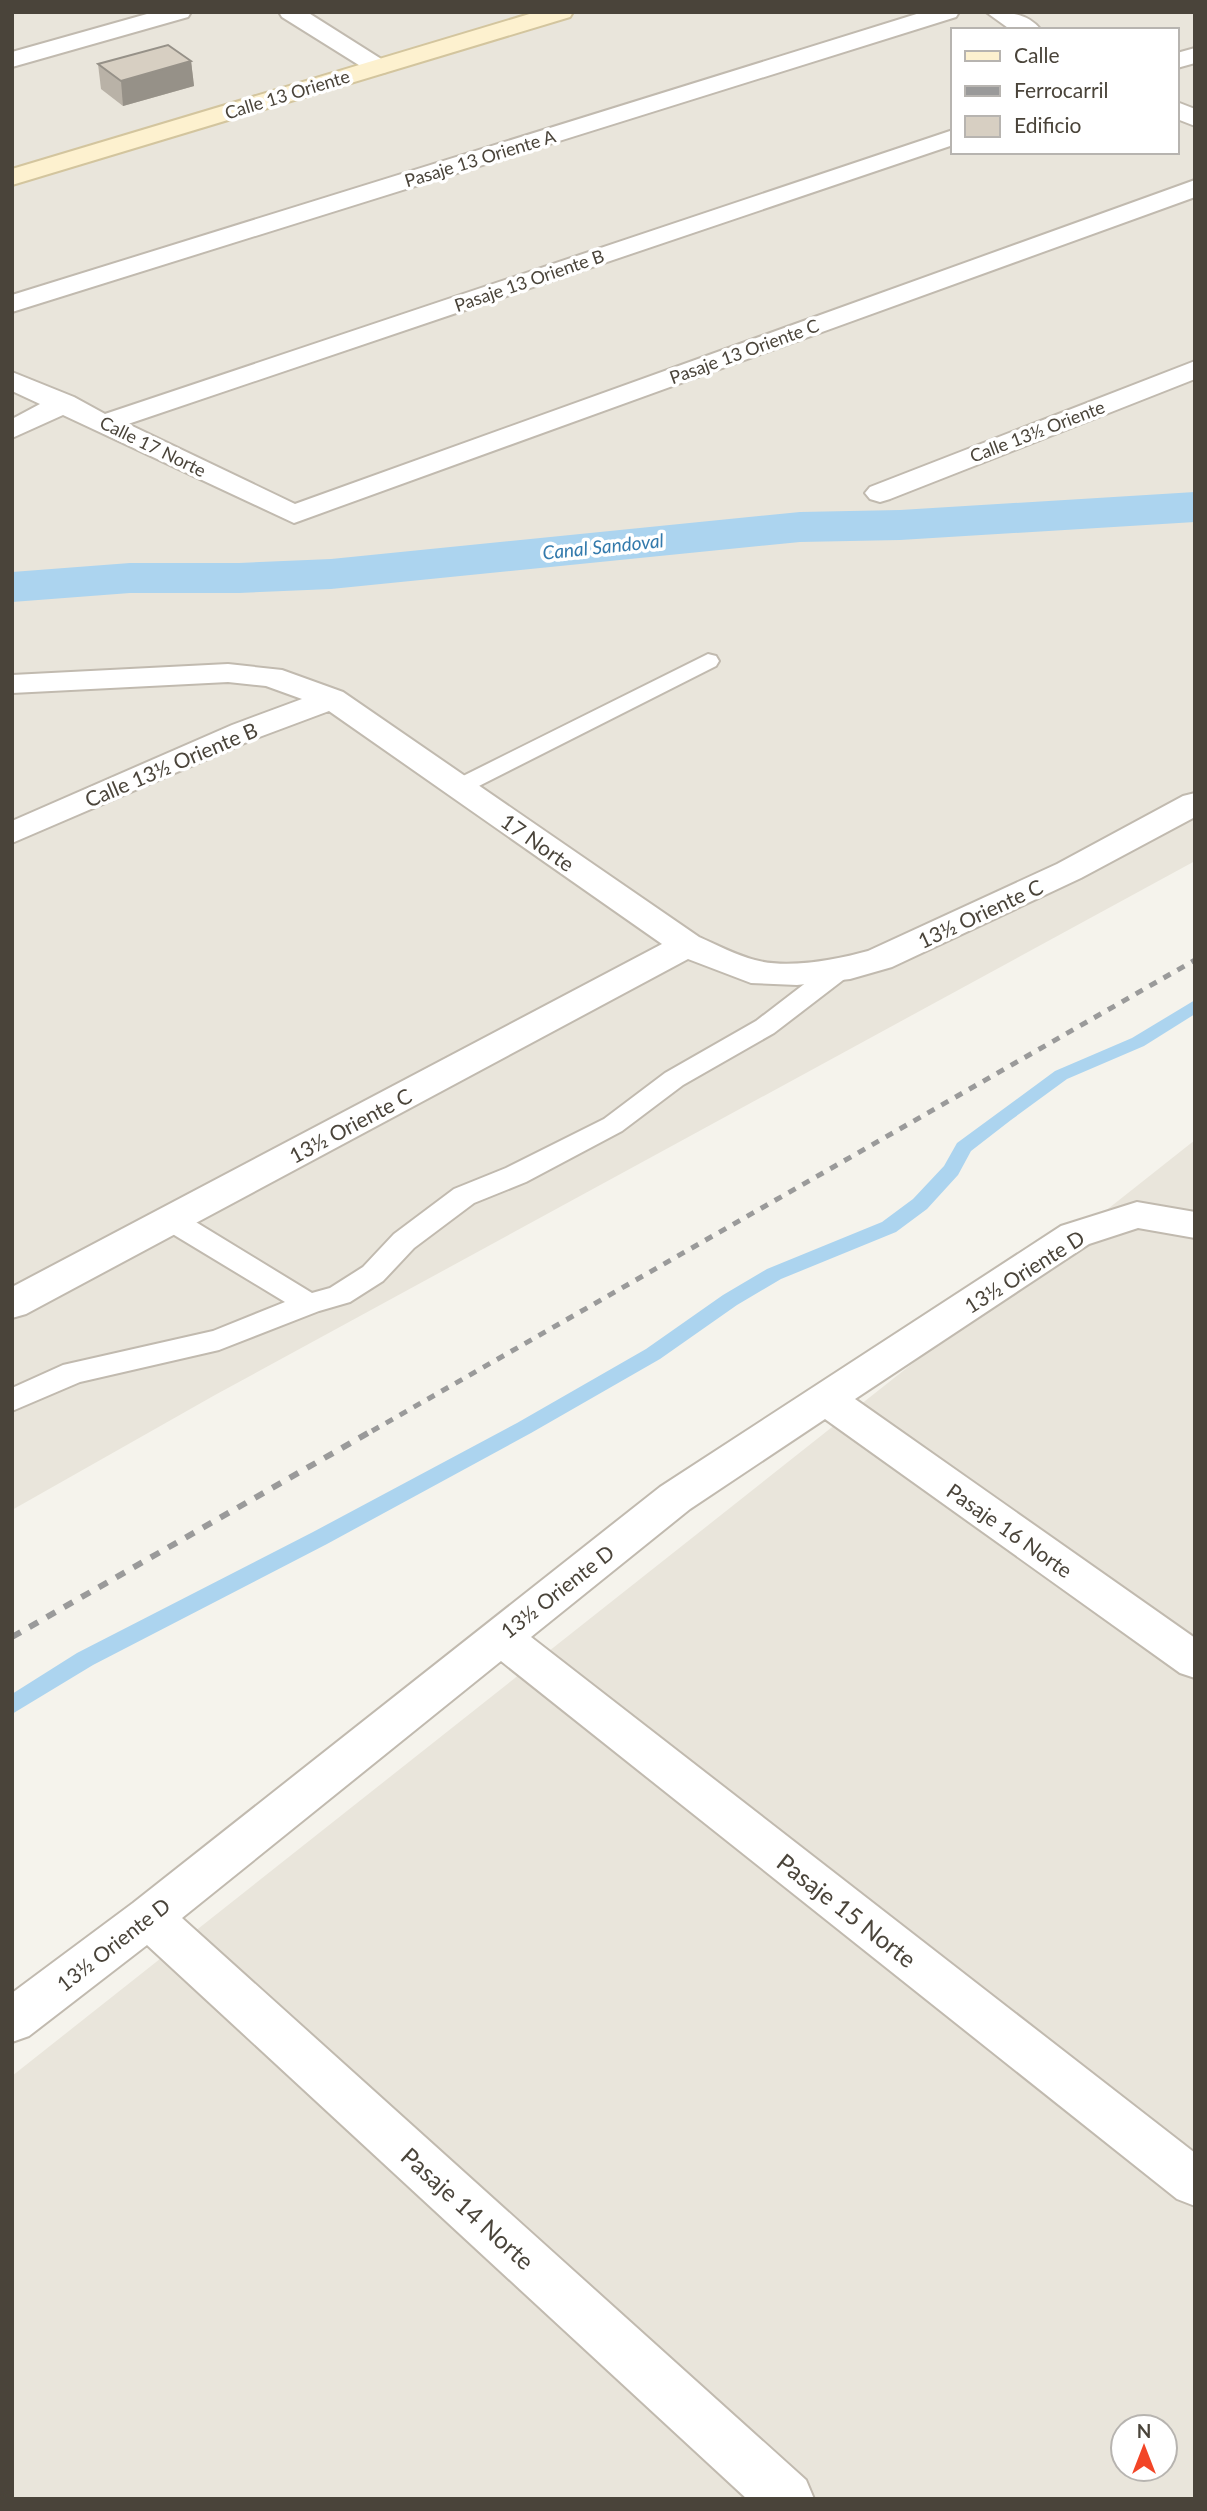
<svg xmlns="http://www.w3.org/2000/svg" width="1207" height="2511" font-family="Lato,sans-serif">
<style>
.residential{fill:#e9e5db;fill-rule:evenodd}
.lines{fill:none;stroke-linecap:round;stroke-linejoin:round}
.stream{fill:#acd4ef;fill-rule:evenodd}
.canal{fill:#acd4ef;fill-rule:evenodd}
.lane-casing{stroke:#c1baaf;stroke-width:4}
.street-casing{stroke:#c1baaf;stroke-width:4}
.secondary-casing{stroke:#d3c59e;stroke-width:4}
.lane{fill:#fff;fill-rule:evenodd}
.street{fill:#fff;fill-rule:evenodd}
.secondary{fill:#fdf1cf;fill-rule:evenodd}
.rail-far1{stroke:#9a9a9a;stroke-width:5;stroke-dasharray:8 8;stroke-linecap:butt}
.rail{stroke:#9a9a9a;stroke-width:6;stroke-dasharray:10 10;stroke-linecap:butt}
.wall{fill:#b9b2a7}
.shaded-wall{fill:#969188}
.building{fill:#d7cfc2;stroke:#969188;stroke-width:2}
.labels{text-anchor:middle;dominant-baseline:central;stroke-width:7;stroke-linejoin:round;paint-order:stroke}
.far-street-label{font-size:18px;fill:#4a443a;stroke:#fff}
.far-water-label{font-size:19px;font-style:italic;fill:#337aac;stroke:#fff}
.street-label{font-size:21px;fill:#4a443a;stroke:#fff}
.near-street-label{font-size:24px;fill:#4a443a;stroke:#fff}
</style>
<rect width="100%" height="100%" fill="#f5f3ec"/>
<path class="residential" d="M12,12H1195V861L215,1395L12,1510ZM953,30H1177V152H953Z
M1195,1140V2499H12V2076ZM1123,2427H1165V2469H1123Z"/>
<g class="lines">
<path class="stream" d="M1195,1000V1014L1144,1046L1067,1079L1011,1120L971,1151L958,1175L927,1209L896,1232L781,1279L737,1305L660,1359L531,1433L327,1544L93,1665L12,1714V1694L77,1653L313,1532L517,1423L646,1349L723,1295L767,1269L882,1222L913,1199L944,1166L957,1143L1055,1071L1132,1038Z"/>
<path class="canal" d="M1195,492V522L900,540L800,542L331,589L239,593H130L12,602V572L130,563H239L331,559L800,512L900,510Z"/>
<defs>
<path id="lane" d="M708,654L716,656L719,661L716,666L467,792H451L447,787L451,782Z
M838,963L847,965L851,971L847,977L774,1033L683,1085L622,1131L526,1182L474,1203L414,1248L383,1281L350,1302L319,1311L219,1350L80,1382L12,1411V1388L63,1365L213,1331L285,1302L161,1227L157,1220L161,1213L171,1210L181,1213L312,1293L330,1288L363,1267L394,1234L454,1189L506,1168L604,1119L665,1073L756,1021L829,965Z"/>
<path id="street" d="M154,12H191L188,17L12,67V52Z
M279,12H307L386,62L390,67L386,72L378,74L370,72L282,17Z
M923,12H959L956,17L12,312V295Z
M986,12C1006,12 1027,12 1041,30H1011Z
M1195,48V63L1177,68V53Z
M1177,102L1195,109V126L1177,119Z
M953,130V145L128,424L295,504L1195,180V197L294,523L63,415L12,438V419L40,404L12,391V372L74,397L105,414Z
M1195,361V379L890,499L880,502L870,499L865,493L870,487Z
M228,664L282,670L343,692L699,937C717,945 736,955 755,960C787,969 836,960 868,951L1057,864L1183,796L1195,793V817L1081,878L892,967L850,979L797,985L751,983L688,959L26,1314L12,1318V1287L662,944L329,711L254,739L12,843V821L232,725L302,699L266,686L228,682L12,693V675Z
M1137,1202L1195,1212V1238L1138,1228L1089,1244L855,1399L1195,1638V1678L1180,1673L825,1419L690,1509L531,1637L1195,2153V2206L1177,2199L501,1661L182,1918L806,2480L814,2499H747L147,1945L29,2036L12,2042V1993L133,1903L660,1487L1061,1226Z"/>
<path id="secondary" d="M536,12H573L570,17L12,185V169Z"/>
</defs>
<use href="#lane" class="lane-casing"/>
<use href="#street" class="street-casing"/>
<use href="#secondary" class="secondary-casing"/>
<use href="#lane" class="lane"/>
<use href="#street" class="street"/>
<use href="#secondary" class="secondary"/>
<path class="rail-far1" d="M372,1431L1195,960"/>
<path class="rail" d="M12,1637L375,1429"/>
</g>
<path class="wall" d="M191,61L194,86L123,106L101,89L98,64Z"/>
<path class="shaded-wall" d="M191,61L194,86L123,106L121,81Z"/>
<path class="building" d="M168,45L191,61L121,81L98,64Z"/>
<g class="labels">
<g class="far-street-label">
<text transform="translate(287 94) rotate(-17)">Calle 13 Oriente</text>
<text transform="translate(480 158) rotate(-17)">Pasaje 13 Oriente A</text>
<text transform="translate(529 280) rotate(-19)">Pasaje 13 Oriente B</text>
<text transform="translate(744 351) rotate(-20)">Pasaje 13 Oriente C</text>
<text transform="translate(1037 431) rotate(-21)">Calle 13½ Oriente</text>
<text transform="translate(153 446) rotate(26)">Calle 17 Norte</text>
</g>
<g class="far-water-label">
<text transform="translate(603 546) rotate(-6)">Canal Sandoval</text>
</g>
<g class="street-label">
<text transform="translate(171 764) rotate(-23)">Calle 13½ Oriente B</text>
<text transform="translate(538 842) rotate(35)">17 Norte</text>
<text transform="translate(980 913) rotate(-25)">13½ Oriente C</text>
<text transform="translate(350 1125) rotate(-28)">13½ Oriente C</text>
<text transform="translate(1024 1271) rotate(-32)">13½ Oriente D</text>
<text transform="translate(1010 1530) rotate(35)">Pasaje 16 Norte</text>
<text transform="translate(557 1591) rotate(-38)">13½ Oriente D</text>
<text transform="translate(113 1944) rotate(-38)">13½ Oriente D</text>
</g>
<g class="near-street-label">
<text transform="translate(847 1910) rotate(38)">Pasaje 15 Norte</text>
<text transform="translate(468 2208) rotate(42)">Pasaje 14 Norte</text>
</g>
</g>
<rect width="1207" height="2511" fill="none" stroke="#4a443a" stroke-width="28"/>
<rect x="951" y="28" width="228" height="126" fill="#ffffff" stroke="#b7b4b0" stroke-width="2"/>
<rect x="965" y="51" width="35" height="10" fill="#fdf1cf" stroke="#b7b4b0" stroke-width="2"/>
<text x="1014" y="63" font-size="21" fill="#4a443a">Calle</text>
<rect x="965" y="86" width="35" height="10" fill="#9a9a9a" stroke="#b7b4b0" stroke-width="2"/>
<text x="1014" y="98" font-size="21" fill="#4a443a">Ferrocarril</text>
<rect x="965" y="116" width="35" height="21" fill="#d7cfc2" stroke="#b7b4b0" stroke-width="2"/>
<text x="1014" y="133" font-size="21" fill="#4a443a">Edificio</text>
<g transform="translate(1144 2448)"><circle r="33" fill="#ffffff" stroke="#b7b4b0" stroke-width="2"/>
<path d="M0-5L12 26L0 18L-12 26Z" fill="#f24527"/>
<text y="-10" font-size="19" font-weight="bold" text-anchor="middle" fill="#4a443a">N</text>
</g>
</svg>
